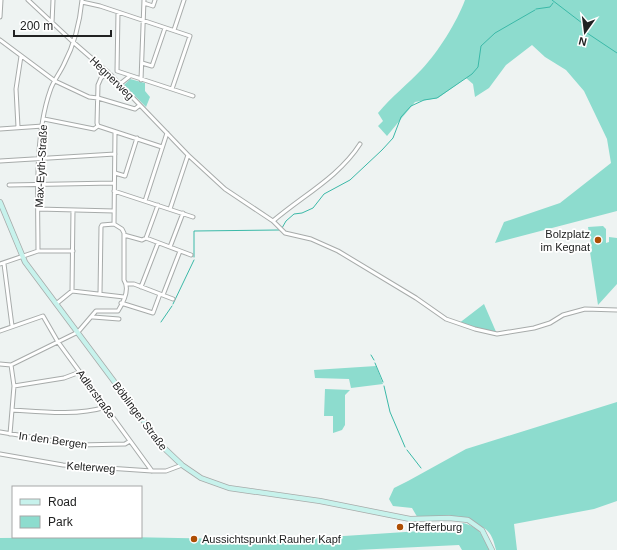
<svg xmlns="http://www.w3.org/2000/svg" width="617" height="550" font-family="Helvetica,sans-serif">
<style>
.green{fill:#8ddcce}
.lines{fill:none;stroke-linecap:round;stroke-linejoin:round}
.stream{stroke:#3bb9a8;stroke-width:1}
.minor-casing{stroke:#a7abaa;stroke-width:5}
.secondary-casing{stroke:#a7abaa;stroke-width:6}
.minor{stroke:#fff;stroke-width:3}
.secondary{stroke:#c7f2ec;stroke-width:4.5}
.poi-dot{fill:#ae4e04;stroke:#fff;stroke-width:1.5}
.labels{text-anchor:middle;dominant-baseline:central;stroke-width:3.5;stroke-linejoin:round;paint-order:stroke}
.street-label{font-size:11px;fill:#212222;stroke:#fff}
.poi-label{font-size:11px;fill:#212222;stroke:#fff;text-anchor:start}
</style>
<rect width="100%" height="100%" fill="#eef3f2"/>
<path class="green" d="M465,0H617V211L495,243L504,222L560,203L611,163L607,139L584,91L566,70L545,57L532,45L506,65L489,88L475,97L473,84L466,78L438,98L415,102L387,136L378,126L383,121L378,113C391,97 408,84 422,69C438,52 457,22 465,0Z
M130,79L145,83V91L150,97L146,107L124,85Z
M603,226L606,229V243L609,242V237L617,238V284L598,305L590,252L592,250L588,227Z
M484,304L497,334L458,324Z
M376,366L383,384L351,388L349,379L315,378L314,370Z
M325,389L350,390L345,395V425L342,430L333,433V416H324Z
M617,402V501L594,509L514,524L517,550H496C494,542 492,533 484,528C468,516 438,518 419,520L412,508L393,506L389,499L394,488L408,481L466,449Z
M463,523C479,527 484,536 490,550H462L459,545L356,550H0V538L126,537L282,540L421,531L423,533L435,531V526L445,527L449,525Z"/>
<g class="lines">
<path class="stream" d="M552,0L582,23L587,33L617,53
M536,9L550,7L553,3
M282,228L286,221L294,214L302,213L313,208L324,194L350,180L382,150L393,138L401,117L411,106L424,100L437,98L472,74L478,67L481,46L495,33L535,10
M194,257V231L279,230
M173,304L194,260
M161,322L172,306
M371,355L374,360
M375,363L383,382
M384,386L390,412L405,447
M407,450L421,468"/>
<defs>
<path id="minor" d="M28,0L73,42L111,75L188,155L225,189L273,221L285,233L311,239L338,251L416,298L446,319L475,329L497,334L534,328L550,323L563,315L585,309L617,310
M82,2L100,6L190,36L172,89
M144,3L153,6L155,0
M118,12L117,71L193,96
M0,17L1,0
M52,23L53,0
M174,30L184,0
M0,40L55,81L89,97L98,98L135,109L140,105
M142,63L152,66L165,28
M108,72L101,78L98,85L97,123L98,126L162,147
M141,80L144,0
M120,84L130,76
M44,119L94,129L98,126
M18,127L16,89L21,56
M0,129L43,126
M0,161L115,154
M115,173L125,176L137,138
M9,185L114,183
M114,191L193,217
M145,201L167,133
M38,209L114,211
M170,209L188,155
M273,221C302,196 339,177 360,144
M114,224L115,132
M124,235L142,240L146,238L191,255
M146,238L158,205
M170,247L183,213
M38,251H73
M0,264L38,251C38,202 34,137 50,91C53,81 60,73 64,64C74,45 80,21 82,0
M4,264L12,326
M127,284H134L173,299
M141,287L158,243
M72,291L73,210
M100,294L101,227L102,225L114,224
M163,295L180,251
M121,303L153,313L160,294
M56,304L72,291L124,297
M93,317L119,319
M0,331L43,316L58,342L152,471
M0,364L11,365L78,332L96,311H118C123,303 130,289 124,280V233L122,229L114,224
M14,386L64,378L80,372
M12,410C43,412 76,416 106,407
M0,432L79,445L125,444L130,441
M10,434L14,386L11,365
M0,454L63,465L152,471H166L182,465"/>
<path id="secondary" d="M0,202L25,262L163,447L182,465L201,478L229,488L320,501L410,519L449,518L468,520L482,530L492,550"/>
</defs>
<use href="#minor" class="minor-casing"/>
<use href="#secondary" class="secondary-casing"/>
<use href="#minor" class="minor"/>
<use href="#secondary" class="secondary"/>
</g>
<g class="poi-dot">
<circle cx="598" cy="240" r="4"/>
<circle cx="400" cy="527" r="4"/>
<circle cx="194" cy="539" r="4"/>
</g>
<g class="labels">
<g class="street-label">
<text transform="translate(112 78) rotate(44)">Hegnerweg</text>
<text transform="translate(41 166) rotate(-87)">Max-Eyth-Straße</text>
<text transform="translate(96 394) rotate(54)">Adlerstraße</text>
<text transform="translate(140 416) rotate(53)">Böblinger Straße</text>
<text transform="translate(53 440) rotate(8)">In den Bergen</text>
<text transform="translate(91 467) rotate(4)">Kelterweg</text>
</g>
<g class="poi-label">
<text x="590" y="234" text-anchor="end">Bolzplatz<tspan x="590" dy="13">im Kegnat</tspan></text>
<text x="408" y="527">Pfefferburg</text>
<text x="202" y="539">Aussichtspunkt Rauher Kapf</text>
</g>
</g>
<rect x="12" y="486" width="130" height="52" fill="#ffffff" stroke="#a6a7a7"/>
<rect x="20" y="499" width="20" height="6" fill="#c7f2ec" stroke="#a6a7a7"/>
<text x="48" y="506" font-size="12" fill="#212222">Road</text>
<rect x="20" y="516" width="20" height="12" fill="#8ddcce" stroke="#a6a7a7"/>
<text x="48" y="526" font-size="12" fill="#212222">Park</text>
<g transform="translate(585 32) rotate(194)" stroke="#ffffff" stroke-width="3" paint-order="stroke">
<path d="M0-3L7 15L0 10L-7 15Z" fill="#212222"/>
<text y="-6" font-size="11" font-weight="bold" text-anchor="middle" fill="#212222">N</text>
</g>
<path d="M14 30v6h97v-6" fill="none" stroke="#212222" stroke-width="2"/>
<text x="20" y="30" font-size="12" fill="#212222" stroke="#ffffff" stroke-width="3" paint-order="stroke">200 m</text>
</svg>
